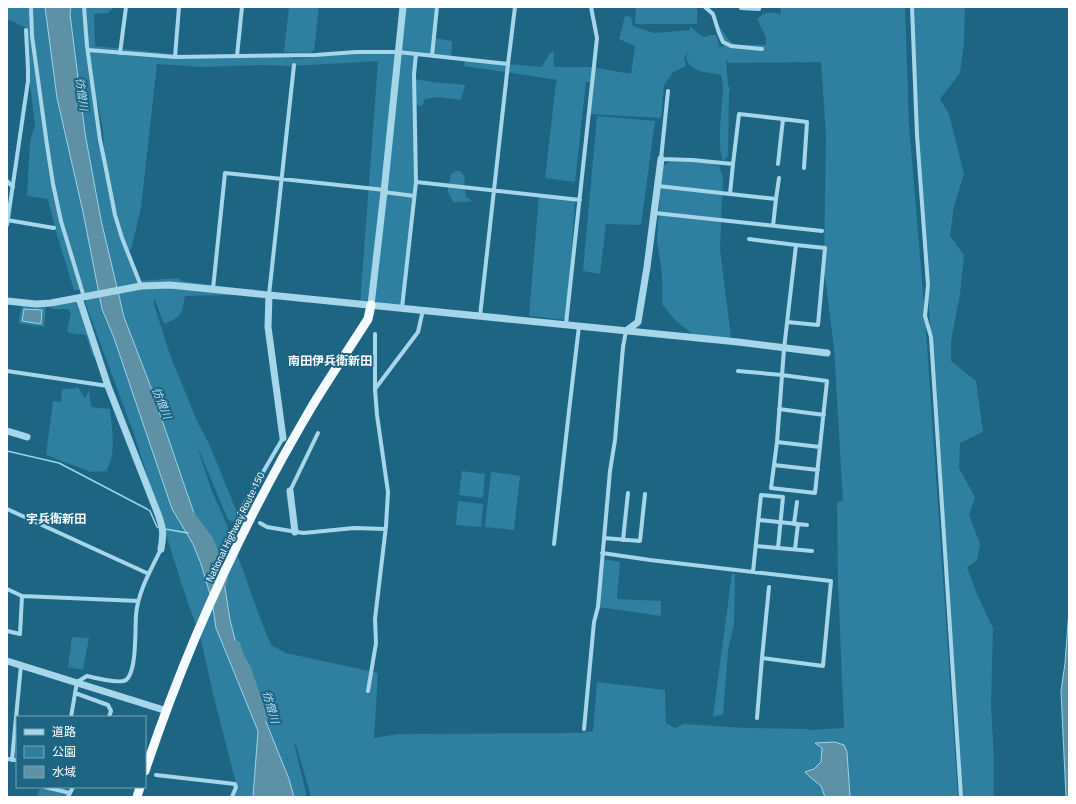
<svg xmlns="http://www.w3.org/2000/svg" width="1076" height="804" font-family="'Titillium Web','Noto Sans JP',sans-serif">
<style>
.green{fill:#2e7fa0;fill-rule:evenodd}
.water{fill:#5e91a6;stroke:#99d5eb}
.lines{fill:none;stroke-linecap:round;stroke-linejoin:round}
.stream{stroke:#99d5eb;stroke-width:1.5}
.river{stroke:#5e91a6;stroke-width:9}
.minor{stroke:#a5d6ea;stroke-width:4}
.tertiary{stroke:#a5d6ea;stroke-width:7}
.trunk{stroke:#f4fbfe;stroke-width:9}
.labels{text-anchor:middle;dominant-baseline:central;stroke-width:4;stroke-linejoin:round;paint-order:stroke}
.street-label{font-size:10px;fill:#fff;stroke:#1e6584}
.water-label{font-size:11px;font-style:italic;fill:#b1dff1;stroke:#1e6584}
.quarter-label{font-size:12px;font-weight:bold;fill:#fff;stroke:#1e6584}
</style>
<rect width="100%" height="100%" fill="#1e6584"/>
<path class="green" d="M7,7H114L108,13L94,14L95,46L202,57L279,56L294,59L363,52H398L404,7H437L434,38L452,41L451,58L416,54L415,79C432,83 449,83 465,85L461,100L438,97L425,99L422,106L415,105L414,182L402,308L360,304L378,62L380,61L291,66L262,65L202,67L157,64L141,208L131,250H127L139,281L178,278L182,281L266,292L234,295L185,296C181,315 183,316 164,324L155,300L153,301L169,352L197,421L210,446L236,510V522L228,520L196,443L211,489L226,523L260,618L271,645L286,653L378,673L374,738L398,734L579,733L593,731L597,682L665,690L666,723L675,728L684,724L746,728L806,729L809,730L844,728L838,582L837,502L843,501L834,348L824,268L826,135L821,62L729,63L726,59L728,86L730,88L729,94L728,156L723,161C717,145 721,119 722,102C723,93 724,84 721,75C706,71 694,74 686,59L688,51L684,58L686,66L673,72L664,85L661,118L589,114L592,82H586L575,182L545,178L556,82L558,80L464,66L465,60L542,67L550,53L554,52V67H592L631,74L635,46L619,39L625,16L631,17L633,26L654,33L690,30V26C695,30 698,35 704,37L710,35H716L719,45L717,47L724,46L716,22L729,40L735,45H766V37L757,19C765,11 771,13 781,14V7H905L909,125L925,316L958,797H850L847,752L842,797H311L296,744L294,743L307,797H231L236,783L213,694L202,644L182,585L135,437L86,305L84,290H74L57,235L48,199L27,196L30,141L35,125L30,84L27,28L7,19ZM97,100L103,130L104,150L97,116Z
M289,7H319L314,50L310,53L284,52Z
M636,7H697V24H635Z
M912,7H965L964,42L960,73L940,99L949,114L964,174L954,206L950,236L964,255L960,294L951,341V361L976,381L983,432L960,443L959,468L975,497L969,515L980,544L977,560L967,567L976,592L993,628L991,705L994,761V797H960L914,73Z
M597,116L655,121L641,225L606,224L600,274L583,271Z
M692,160L700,161L719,166L723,177L720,249L731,337L719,340L698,338L675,320L662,304V274L657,241L662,167L670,161Z
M456,171H460L465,177C463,183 466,190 466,197L471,200V202C465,201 459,203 453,202C452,199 449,195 448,192C447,188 451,179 451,174Z
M539,195L575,199L567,320L529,316Z
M74,302H76L95,356L93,357L86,335L70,333L67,331L71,313L68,309H53L51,307Z
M22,306L46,307L44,327L18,323Z
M78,387L85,399L89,390L91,407L110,409C112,430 117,453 106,471L91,472L46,455L53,401L61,402L62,389H73Z
M462,471L485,474L483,498L459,495Z
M491,472L520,476L514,530L485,527Z
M458,501L483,504L481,527L456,525Z
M602,559L620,562L617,599L661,601V616L598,607Z
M732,573L735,574L734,624L728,651L723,715L713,716Z
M72,637L89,638L83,670L68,667Z
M40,789H53L70,793L68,797H36Z"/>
<path class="water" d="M45,7H71L70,14L85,133L101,220L124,317L150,385L198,525L223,575L230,620L239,655L289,779L294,797H253L258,731L216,628L212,601L201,564L193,544L172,509L114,338L102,309L83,212L57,98Z
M24,309L42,310L41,324L22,321Z
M1069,610V797H1066L1061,691L1065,663Z
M835,742L844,745L847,752L850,797H825L821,786L810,777L805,772L814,769L821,762L822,748L815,743Z"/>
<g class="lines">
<path class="stream" d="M7,451L59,463L147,509L150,511L157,527H159
M165,529L188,533"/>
<path class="river" d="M190,515L209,540L223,575V582
M236,645L239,655L247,670L263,717"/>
<path class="minor" d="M31,7L32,36L47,145L53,184L61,221L84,297
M84,7L87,46L100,140L105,164L115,215L122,238L141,286
M705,7L713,14L719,33L723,42L731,46L762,49
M741,7V8L759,9V7
M912,7L917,135L928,285L925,316L931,337L961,797
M88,50L175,57L315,55L356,52H398L508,64
M120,53L126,7
M237,56L242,7
M432,56L437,7
M175,57L179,7
M668,91L661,159L692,160L733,164L730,194L776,199
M733,164L739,114L783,119
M778,164L783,119L807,122L804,168
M7,181L13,187
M416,182L580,200
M658,186L730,194
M384,192L414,196
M655,213L822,231
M7,220L54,228
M7,225L28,81V69L26,30
M773,226L776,199L779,178
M213,289L225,173L385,190
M269,295L294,65
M402,308L416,182L414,74L416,54
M480,316L508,64L515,7
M787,322L818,325L825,248L796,245
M566,324L597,38L591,7
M7,371L108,386
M738,371L782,375L827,381L815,493L771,488L777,442L784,349L796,245L749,239
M375,389L418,332L423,310
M779,409L824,415
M777,442L820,447
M774,465L818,470
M290,491L318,433
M7,509L149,574
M245,516L239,513L283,438
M759,520L807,525
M260,523L267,527L303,533L314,532L354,528L385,529
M794,524L797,502
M604,538L640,541L645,494
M623,540L628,493
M554,544L569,411L579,326
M778,548L812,551
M795,549L798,524
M602,553L650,560L831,581L823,666L762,658L757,718
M753,572L761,495L783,497L778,548L756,546
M7,589L22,596L138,601
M7,631L20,634L22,596
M762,658L769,587
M368,691L376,643L375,619L386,526L388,492L377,415L375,389V334
M75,693L108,705L111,711L109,717
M71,717L77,682L87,676C95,678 120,684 126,680C137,672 135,628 136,615C138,591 151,570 161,549
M584,729L594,622L598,607L610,471L615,440L623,347L626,331
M7,759L17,760
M12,760L21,665
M156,775L235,784L236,787L232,797
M45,787L70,793
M68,797L73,787"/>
<path class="tertiary" d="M269,295L268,327L283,438
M79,298L108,386L158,514C163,528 164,533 161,549
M7,301L36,304L51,303L141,286L170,285L738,342L827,353
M371,305L384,192L403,7
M626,331L638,322L647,267L661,159
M7,431L27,437
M290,491L295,532
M7,661L167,711"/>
<path class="trunk" d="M145,771C187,645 243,523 311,408C329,378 349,349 368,319L371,305
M137,797L140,787"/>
</g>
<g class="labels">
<g class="street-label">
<text transform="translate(235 527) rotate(-64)">National Highway Route 150</text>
</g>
<g class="water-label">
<text transform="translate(82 94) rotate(83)">彷僧川</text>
<text transform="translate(162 403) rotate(68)">彷僧川</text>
<text transform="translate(271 707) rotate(74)">彷僧川</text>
</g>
<g class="quarter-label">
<text x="330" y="360">南田伊兵衛新田</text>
<text x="56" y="518">宇兵衛新田</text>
</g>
</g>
<rect width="1076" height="804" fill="none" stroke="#ffffff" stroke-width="16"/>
<rect x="16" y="716" width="130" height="72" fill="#1e6584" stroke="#78a3b5"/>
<rect x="24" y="729" width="20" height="6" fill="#a5d6ea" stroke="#78a3b5"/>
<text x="52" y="736" font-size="12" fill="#ffffff">道路</text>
<rect x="24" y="746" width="20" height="12" fill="#2e7fa0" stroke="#78a3b5"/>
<text x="52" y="756" font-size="12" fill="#ffffff">公園</text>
<rect x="24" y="766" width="20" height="12" fill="#5e91a6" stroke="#78a3b5"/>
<text x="52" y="776" font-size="12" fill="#ffffff">水域</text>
</svg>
